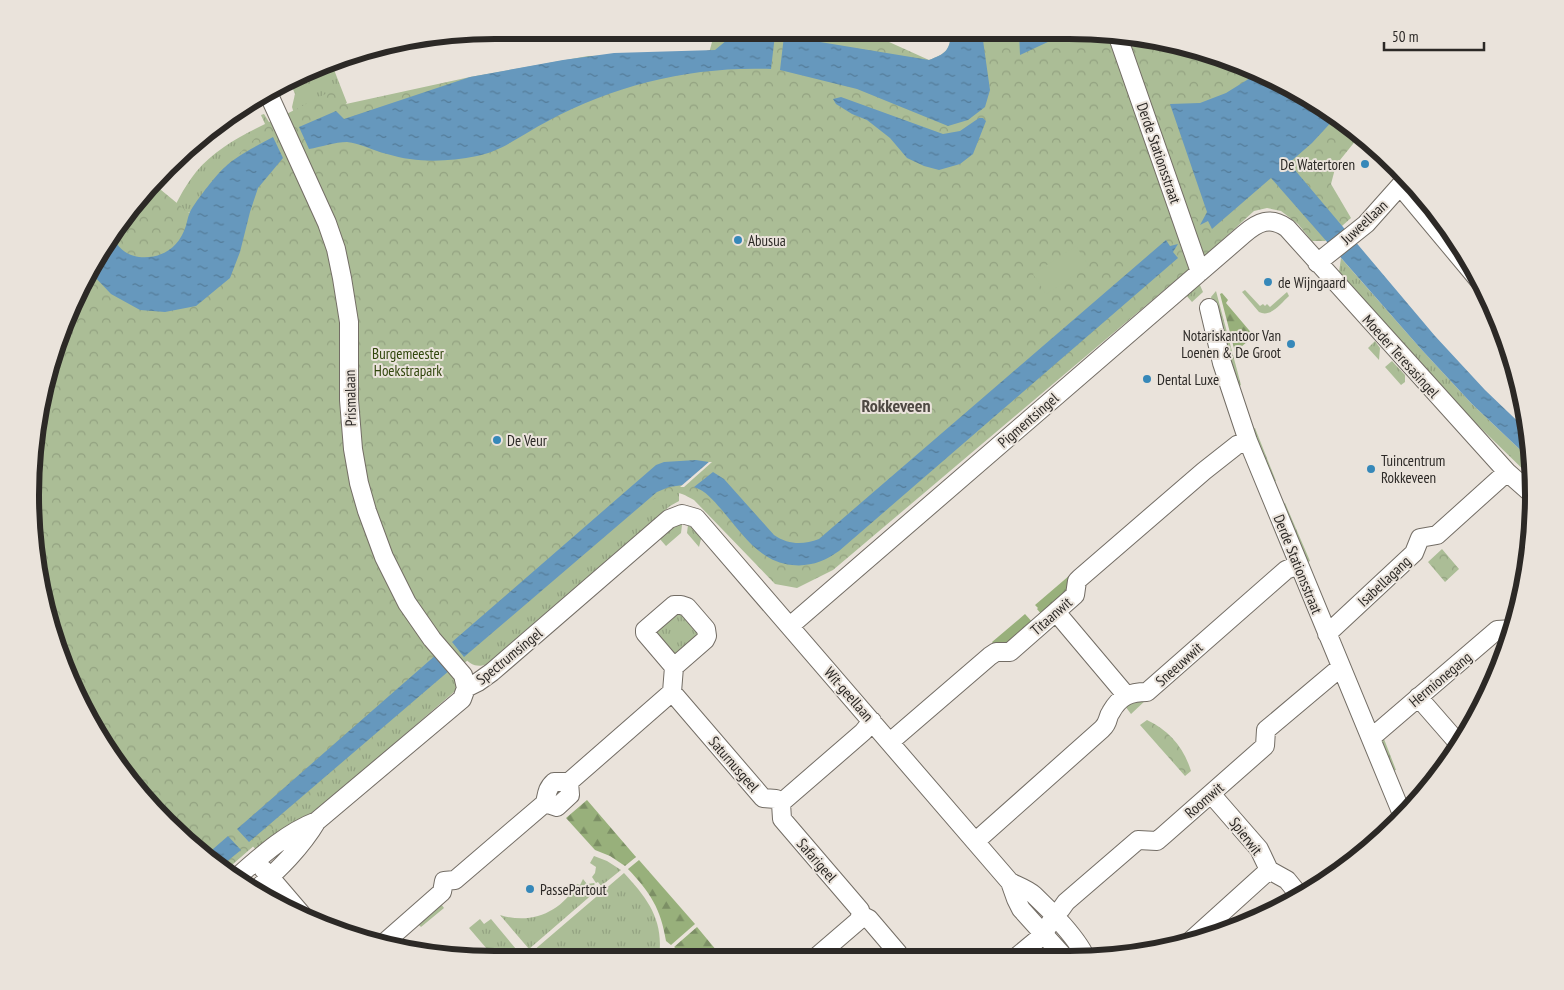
<svg xmlns="http://www.w3.org/2000/svg" width="1564" height="990" font-family="'PT Sans Narrow',sans-serif">
<style>
.grass{fill:url(#grass-tufts)}
.forest{fill:url(#forest-firs)}
.park{fill:url(#park-crowns)}
.garden{fill:#abbd96}
.water{fill:url(#water-ripples)}
.pier{fill:#eae3db}
.lines{fill:none;stroke-linecap:round;stroke-linejoin:round}
.minor-casing{stroke:#736d65;stroke-width:20}
.minor{stroke:#fff;stroke-width:18}
.poi-dot{fill:#3688b9;stroke:#eae3db;stroke-width:2}
.labels{text-anchor:middle;dominant-baseline:central;stroke-width:4;stroke-linejoin:round;paint-order:stroke}
.street-label{font-size:15px;fill:#2c2926;stroke:#eae3db}
.poi-label{font-size:15px;fill:#2c2926;stroke:#eae3db;text-anchor:start}
.park-label{font-size:15px;fill:#31460c;stroke:#eae3db}
.quarter-label{font-size:18px;font-weight:bold;fill:#4e4842;stroke:#eae3db}
.rim{fill:none;stroke:#2c2926;stroke-width:6}
</style>
<defs>
<pattern id="grass-tufts" width="24" height="20" patternUnits="userSpaceOnUse" patternTransform="scale(1.25)"><rect width="24" height="20" fill="#abbd96"/><path d="M3 7l-1-3M5 7V3M7 7l1-3M15 17l-1-3M17 17v-4M19 17l1-3" fill="none" stroke="#93a281"/></pattern>
<pattern id="forest-firs" width="22" height="20" patternUnits="userSpaceOnUse" patternTransform="scale(1.25)"><rect width="22" height="20" fill="#98b07b"/><path d="M5 1l3.5 6h-7zM16 11l3.5 6h-7z" fill="#7c8f65"/></pattern>
<pattern id="park-crowns" width="20" height="18" patternUnits="userSpaceOnUse" patternTransform="scale(1.25)"><rect width="20" height="18" fill="#abbd96"/><path d="M2 6a3 3 0 1 1 6 0M12 15a3 3 0 1 1 6 0" fill="none" stroke="#93a281"/></pattern>
<pattern id="water-ripples" width="26" height="14" patternUnits="userSpaceOnUse" patternTransform="scale(1.25)"><rect width="26" height="14" fill="#6698bd"/><path d="M2 4q2-2 4 0t4 0M15 11q2-2 4 0t4 0" fill="none" stroke="#547c99"/></pattern>
</defs>
<rect width="100%" height="100%" fill="#eae3db"/>
<path class="grass" d="M331,62L347,103L340,107L295,117L292,107L295,94L290,82Z
M264,114L269,122L273,121L290,155L165,226C174,208 183,188 196,172C214,150 240,136 265,124L261,115Z
M1341,258L1421,349L1472,404L1531,460V477L1452,400L1339,272Z
M1199,283L1203,292L1192,302L1185,294Z
M1216,291L1241,385L1235,389L1211,297Z
M1375,341L1380,348L1379,360L1368,348Z
M1392,361L1405,375V382L1401,385L1385,367Z
M1255,428L1276,481L1270,483L1249,430Z
M679,488V501L670,506L487,664C478,668 470,665 464,657L657,492Z
M1285,503L1310,561L1304,564L1281,505Z
M677,525H682L681,533L666,546L659,538L669,529Z
M688,525L702,535L699,547L687,533Z
M674,612H681L700,634L676,656L655,633L657,627Z
M450,670L456,677L458,687L455,691L312,815L258,852L249,842Z
M1135,697L1146,700L1131,714L1125,706Z
M1384,739L1396,770L1390,772L1377,742Z
M594,856L607,861L621,870L601,886L598,882L596,883L592,877L595,873L596,867L590,863Z
M624,873C648,899 664,920 659,957H537L533,951Z
M583,879L587,884L594,883L595,884L591,887L595,892L529,949L500,915C532,925 561,912 577,884L580,885Z
M441,904L444,908L421,927L418,924Z
M480,919L484,924L491,919L516,949L507,956H493L469,928Z
M1043,949L1050,956L1045,959H1025L1039,950Z"/>
<path class="forest" d="M1222,293L1228,300L1226,303L1254,336L1235,352L1220,294Z
M1070,575L1073,578L1070,592L1043,616L1037,609L1038,608L1035,605Z
M1025,614L1034,624L1007,647L995,646L992,642Z
M587,800L636,857L625,866L610,856L595,850L566,818Z
M639,860L695,924L671,945L666,941C661,909 650,892 628,869Z
M697,927L722,957H688L674,947Z"/>
<path class="park" d="M715,31L843,32L878,37L929,60C945,54 950,51 951,33L1129,34L1247,65L1352,126L1361,134L1336,165L1331,184L1351,218L1325,241H1312L1298,224L1281,211L1267,208L1254,211L1208,253L833,570L797,588L775,584L694,500C675,489 672,491 652,500L225,871L212,864L108,753L46,616L30,495L55,345L126,212L155,185L189,213L220,172L273,121L337,88L346,104L470,77L588,56L709,53Z
M1442,549L1459,569L1445,582L1428,562Z
M1147,720C1169,730 1184,748 1191,771L1185,776L1140,725Z"/>
<path class="garden" d="M1076,246L1089,266L1046,294L1033,274Z
M1245,290L1260,306L1263,304L1265,306L1267,304L1270,307L1287,292L1289,296C1281,303 1271,318 1259,312L1242,292Z"/>
<path class="water" d="M951,33H982L990,90L985,107L968,120L948,126L857,89L780,70L784,36L929,60C945,54 950,51 951,33Z
M1019,33L1065,34L1020,55Z
M775,35L771,69C694,66 616,84 548,121C524,133 503,151 477,156C447,162 416,163 387,154C374,151 360,143 347,142C335,142 321,147 309,149L299,127L336,111L344,119L470,77L563,60L614,53L715,50L727,40Z
M1258,72L1336,117L1312,143L1289,163L1435,336L1485,390L1529,432L1531,460L1472,404L1421,349L1271,178L1212,229L1208,221L1200,225L1207,212L1170,104L1200,103L1226,93L1255,75Z
M841,97L943,134L960,131L979,118H983L986,121L973,154L960,164L939,170L924,166L907,158L890,138L867,120L852,114L836,104L833,99Z
M273,137L283,158L258,188L250,212L240,252L230,278L196,306L165,312L140,310L111,294L93,275L113,237C118,248 126,255 139,257C159,259 176,250 184,231C187,225 187,218 190,212C195,202 211,182 219,173C233,157 255,147 273,137Z
M1166,240L1170,246L1178,244L1173,252L1178,258L839,551C825,561 810,567 792,565C759,562 741,532 721,509C713,500 706,491 694,487L713,472L724,479L774,535C789,545 803,545 819,539Z
M696,460L709,462L683,485L669,487L657,492L464,657L452,642L656,465L664,462Z
M437,654L450,670L249,842L237,829Z
M228,836L241,850L219,868L212,864L205,856Z"/>
<path class="pier" d="M709,462H712L684,487H680Z"/>
<g class="lines">
<defs>
<path id="minor" d="M1117,34L1200,272
M268,93L327,223L336,249L342,278L349,322V400L353,449L359,483L367,511L384,557L407,603L432,639L463,675L466,688
M1401,187L1482,284
M1317,263L1366,224L1407,178
M1209,308L1222,363L1248,441L1402,814
M1056,612L1126,695
M790,626L1244,234C1258,222 1270,216 1287,228L1507,472L1532,494
M1327,634L1414,553L1420,538L1437,535L1507,472
M672,692L763,798L776,799L781,803L863,732L872,721
M1418,697L1459,744
M1371,738L1497,630L1513,629
M890,742L990,656L996,652H1010L1075,595L1077,581L1080,578L1204,471L1237,445L1248,441
M1212,795L1259,849L1269,870L1287,880L1300,896
M545,803L557,807L570,795L569,782
M781,803L782,819L860,910L861,915L869,919L898,953
M976,841L1102,729C1110,721 1106,719 1111,712C1120,696 1130,692 1147,692L1286,570L1298,565
M263,869L305,918
M236,878C261,856 286,833 317,821
M1010,882L1016,899L1021,909L1066,959
M256,890C279,869 301,848 317,821L462,699L466,688L478,682L492,672L669,519L682,514L696,518L1010,882C1018,886 1027,889 1034,895C1048,908 1081,942 1086,959
M384,943L442,892L444,881L455,880L545,803C547,794 547,788 554,782H569L672,692L674,667L705,640L707,636L706,629L687,607L681,605H674L645,630V633L674,667
M1186,945L1269,870
M815,958L858,921L861,915
M1014,959L1043,935L1054,916L1061,909L1066,902L1138,840L1157,841L1164,835L1265,746L1266,730L1335,672L1342,670"/>
</defs>
<use href="#minor" class="minor-casing"/>
<use href="#minor" class="minor"/>
</g>
<g class="poi-dot">
<circle cx="1365" cy="164" r="5"/>
<circle cx="738" cy="240" r="5"/>
<circle cx="1268" cy="282" r="5"/>
<circle cx="1291" cy="344" r="5"/>
<circle cx="1147" cy="379" r="5"/>
<circle cx="497" cy="440" r="5"/>
<circle cx="1371" cy="469" r="5"/>
<circle cx="530" cy="889" r="5"/>
</g>
<g class="labels">
<g class="street-label">
<text transform="translate(1159 153) rotate(71)">Derde Stationsstraat</text>
<text transform="translate(1364 222) rotate(-43)">Juweellaan</text>
<text transform="translate(1401 356) rotate(48)">Moeder Teresasingel</text>
<text transform="translate(350 398) rotate(-91)">Prismalaan</text>
<text transform="translate(1028 420) rotate(-41)">Pigmentsingel</text>
<text transform="translate(1298 564) rotate(68)">Derde Stationsstraat</text>
<text transform="translate(1384 581) rotate(-43)">Isabellagang</text>
<text transform="translate(1051 616) rotate(-41)">Titaanwit</text>
<text transform="translate(509 656) rotate(-39)">Spectrumsingel</text>
<text transform="translate(1179 664) rotate(-42)">Sneeuwwit</text>
<text transform="translate(1440 679) rotate(-40)">Hermionegang</text>
<text transform="translate(849 694) rotate(49)">Wit-geellaan</text>
<text transform="translate(734 764) rotate(49)">Saturnusgeel</text>
<text transform="translate(1204 800) rotate(-41)">Roomwit</text>
<text transform="translate(1246 836) rotate(52)">Spierwit</text>
<text transform="translate(817 860) rotate(49)">Safarigeel</text>
</g>
<g class="poi-label">
<text x="1355" y="164" text-anchor="end">De Watertoren</text>
<text x="748" y="240">Abusua</text>
<text x="1278" y="282">de Wijngaard</text>
<text x="1281" y="335" text-anchor="end">Notariskantoor Van<tspan x="1281" dy="17">Loenen &amp; De Groot</tspan></text>
<text x="1157" y="379">Dental Luxe</text>
<text x="507" y="440">De Veur</text>
<text x="1381" y="460">Tuincentrum<tspan x="1381" dy="17">Rokkeveen</tspan></text>
<text x="540" y="889">PassePartout</text>
</g>
<g class="park-label">
<text x="408" y="353">Burgemeester<tspan x="408" dy="17">Hoekstrapark</tspan></text>
</g>
<g class="quarter-label">
<text x="896" y="405">Rokkeveen</text>
</g>
</g>
<path d="M0 0H1564V990H0ZM495 39H1069A456 456 0 0 1 1525 495V495A456 456 0 0 1 1069 951H495A456 456 0 0 1 39 495V495A456 456 0 0 1 495 39Z" fill="#eae3db" fill-rule="evenodd"/>
<path class="rim" d="M495 39H1069A456 456 0 0 1 1525 495V495A456 456 0 0 1 1069 951H495A456 456 0 0 1 39 495V495A456 456 0 0 1 495 39Z"/>
<path d="M1384 42v8h100v-8" fill="none" stroke="#2c2926" stroke-width="2.5"/>
<text x="1392" y="42" font-size="15" fill="#2c2926" stroke="#eae3db" stroke-width="4" paint-order="stroke">50 m</text>
</svg>
